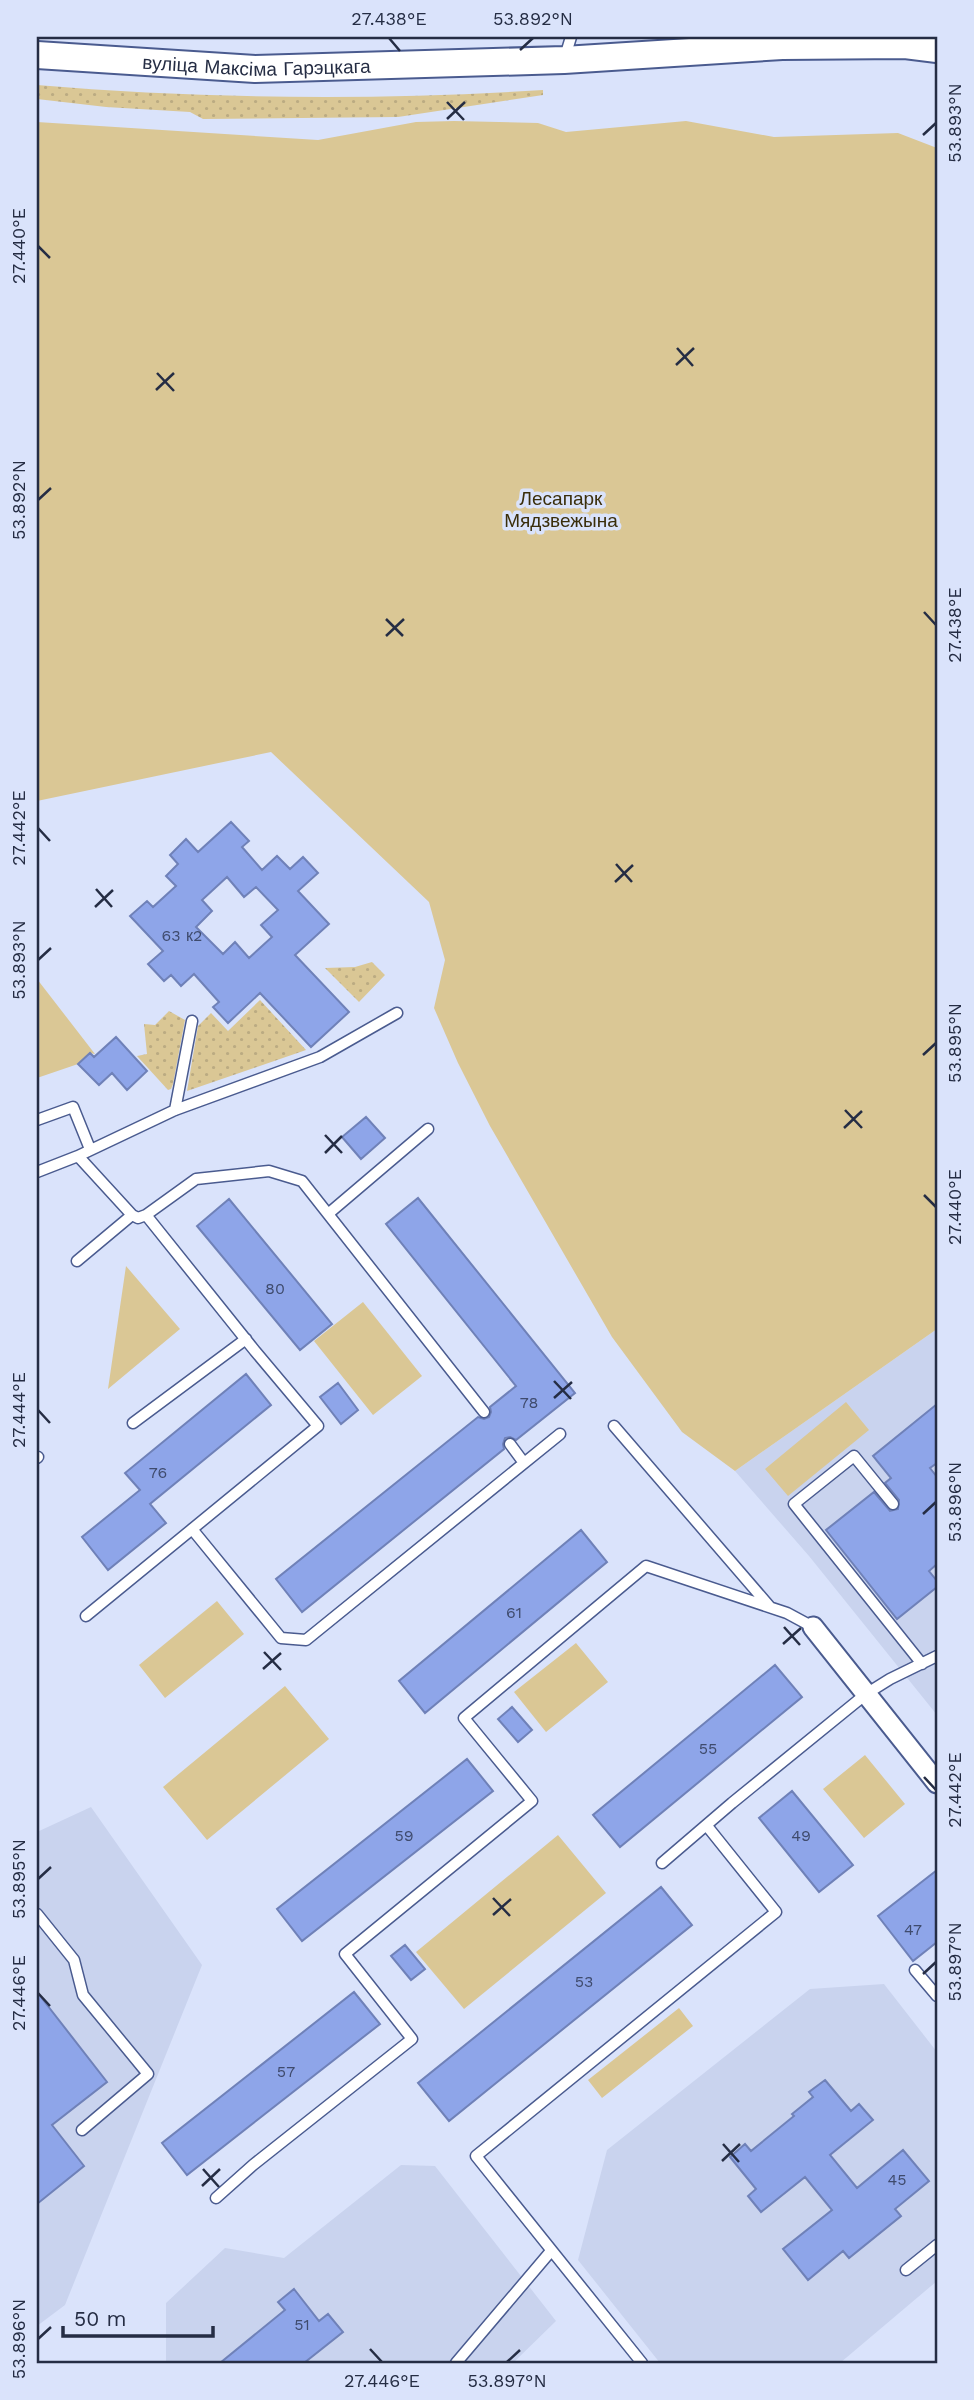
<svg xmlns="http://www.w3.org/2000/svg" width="974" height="2400" font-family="'Work Sans',sans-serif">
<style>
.built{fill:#c9d3ee}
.grass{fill:url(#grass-dots)}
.park{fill:#dac795}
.building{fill:#8ea5e9;stroke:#6f81b8;stroke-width:2;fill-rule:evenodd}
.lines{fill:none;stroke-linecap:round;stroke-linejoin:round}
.lane-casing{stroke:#4a5b8f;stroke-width:13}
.street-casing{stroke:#4a5b8f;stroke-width:23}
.secondary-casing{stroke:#4a5b8f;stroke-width:30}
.lane{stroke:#fff;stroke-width:10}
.street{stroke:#fff;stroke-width:19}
.secondary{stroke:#fff;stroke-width:26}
.ticks{fill:none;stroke:#252d44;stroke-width:2.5}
.labels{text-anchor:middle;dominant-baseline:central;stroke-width:7;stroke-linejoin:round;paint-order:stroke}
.number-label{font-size:16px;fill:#3f4b6d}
.street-label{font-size:19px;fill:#252d44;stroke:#dae3fb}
.park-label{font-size:19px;fill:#3a2e0b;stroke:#dae3fb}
.neatline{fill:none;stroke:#252d44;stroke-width:2.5}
.ticks-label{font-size:18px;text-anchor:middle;fill:#252d44}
</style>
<defs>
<pattern id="grass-dots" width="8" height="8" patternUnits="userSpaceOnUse" patternTransform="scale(1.75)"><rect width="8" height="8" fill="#dac795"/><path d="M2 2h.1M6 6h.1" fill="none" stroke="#bbab82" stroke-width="1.8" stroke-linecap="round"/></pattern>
</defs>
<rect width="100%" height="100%" fill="#dae3fb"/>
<path class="built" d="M937,1329V1715L809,1556L735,1471Z
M91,1807L202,1965L65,2305L37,2326V1832Z
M884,1984L937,2052V2281L840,2363H660L578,2260L607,2150L810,1989Z
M401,2165L435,2166L556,2321L513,2363H166V2303L225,2248L284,2258Z"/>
<path class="grass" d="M37,85C204,99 375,101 543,90V95L398,117L203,119L190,112L106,107L37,99Z
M372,962L385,975L359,1002L325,968L355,967Z
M260,1000L306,1050L187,1091L198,1026L211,1013L228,1031Z
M169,1011L185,1020L173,1084L171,1089L168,1090L137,1056L147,1054L144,1024L155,1025Z"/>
<path class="park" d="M454,121L538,123L566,132L686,121L774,137L898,133L937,148V1329L735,1471L682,1432L612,1337L490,1126L458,1063L434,1008L445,960L429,902L271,752L37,801V122L318,140L416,122Z
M37,979L95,1054L90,1053L78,1064L37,1078Z
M126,1266L180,1329L108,1389Z
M363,1302L422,1376L373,1415L314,1341Z
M846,1402L869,1430L788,1496L765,1469Z
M217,1601L244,1634L165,1698L139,1665Z
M576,1643L608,1682L546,1732L514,1692Z
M285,1686L329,1739L207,1840L163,1787Z
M865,1755L905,1804L864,1838L823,1789Z
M558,1835L606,1893L464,2009L416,1952Z
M679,2008L693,2026L602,2098L588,2080Z"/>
<path class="building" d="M231,822L249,841L242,847L262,870L277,856L290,869L303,857L318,873L298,891L329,924L295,955L349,1012L311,1047L260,993L228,1023L213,1007L219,1002L194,974L181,986L171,975L164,981L148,964L163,951L130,916L147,901L153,907L176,886L166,876L178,864L170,855L186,839L198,852ZM227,877L244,897L256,887L278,910L261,925L272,937L249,958L235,942L223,954L196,927L212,911L202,900Z
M116,1037L147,1071L127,1090L112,1073L99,1085L78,1064L90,1053L94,1057Z
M366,1117L385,1138L361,1159L342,1137Z
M418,1198L575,1393L516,1440L510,1437L505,1438L503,1444L504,1449L302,1612L276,1579L478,1417L484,1419L489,1417L491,1412L490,1407L516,1386L386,1224Z
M229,1199L332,1324L300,1350L197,1226Z
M246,1374L271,1405L150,1504L166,1523L108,1570L82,1537L140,1490L125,1473Z
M338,1383L358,1410L341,1424L320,1397Z
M937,1404V1463L930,1468L937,1477V1564L929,1571L937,1581V1587L897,1619L826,1530L874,1492L890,1511L898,1509L899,1500L885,1483L891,1478L873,1456Z
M581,1530L607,1562L425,1713L399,1681Z
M775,1665L802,1697L620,1847L593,1815Z
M512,1707L532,1730L518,1742L498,1719Z
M467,1759L493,1791L302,1941L277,1909Z
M792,1791L853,1865L819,1892L759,1818Z
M937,1870V1942L913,1961L878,1916Z
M661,1887L692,1925L449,2121L418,2083Z
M405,1945L425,1969L411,1980L391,1956Z
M37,1992L107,2082L52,2125L84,2166L37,2204Z
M354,1992L380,2024L187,2175L162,2143Z
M825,2080L851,2111L859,2104L873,2120L830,2155L857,2188L903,2150L929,2181L895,2209L901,2216L849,2258L843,2251L808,2280L783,2249L832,2210L805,2177L761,2212L748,2196L756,2189L730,2157L745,2144L751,2151L794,2116L792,2114L813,2097L809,2092Z
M294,2289L319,2321L328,2314L343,2332L304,2363H220L285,2310L278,2302Z"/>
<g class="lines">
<defs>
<path id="lane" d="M564,60L571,37
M175,1110L192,1021
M37,1120L73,1107L90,1149
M78,1156L132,1215L138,1218L146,1215L255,1351L318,1426L86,1616
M37,1172L78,1156L175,1110L320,1057L397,1013
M328,1214L428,1129
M146,1215L196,1179L269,1171L302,1181L484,1412
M77,1261L132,1215
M133,1423L246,1339
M614,1426L770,1607
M510,1444L524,1463
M37,1458L38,1457
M893,1504L854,1456L794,1504L922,1664
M192,1529L281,1638L306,1640L560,1434
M662,1863L732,1803L866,1694L890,1679L937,1656
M37,1914L74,1960L83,1995L148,2074L82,2130
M915,1970L937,1996
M216,2198L253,2165L412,2039L345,1954L532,1801L464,1718L646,1566L787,1613L813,1627
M906,2270L937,2245
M456,2363L551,2251
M642,2363L476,2156L776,1912L707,1826"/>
<path id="street" d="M813,1627L937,1783"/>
<g id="secondary">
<path id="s1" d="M37,55L255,69L564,60L782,46L905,45L937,49"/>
</g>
</defs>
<use href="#lane" class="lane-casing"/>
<use href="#street" class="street-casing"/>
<use href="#secondary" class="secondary-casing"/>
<use href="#lane" class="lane"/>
<use href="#street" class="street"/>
<use href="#secondary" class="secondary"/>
</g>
<path class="ticks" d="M389,38L400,51M520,50L533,38M447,102L464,120M447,119L465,102M923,135L936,123M38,246L50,258M677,348L693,366M676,365L694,348M157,373L174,391M156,390L174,373M38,500L51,488M924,612L936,625M386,619L403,636M386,636L404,619M38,828L50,841M616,864L632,882M615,882L633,865M96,889L112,907M95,907L113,890M38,960L51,948M923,1055L936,1043M845,1110L862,1128M844,1128L862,1111M325,1135L342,1153M325,1153L342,1136M924,1195L936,1207M554,1381L571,1399M554,1398L572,1382M38,1410L50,1423M923,1514L936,1502M784,1627L800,1645M783,1644L801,1628M264,1652L281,1670M263,1669L281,1653M924,1777L936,1790M38,1879L51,1867M493,1898L510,1916M493,1915L511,1899M923,1974L936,1962M38,1993L50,2006M723,2144L739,2162M722,2161L740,2144M203,2169L219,2187M202,2186L220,2169M38,2339L51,2327M370,2349L382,2362M507,2362L520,2350"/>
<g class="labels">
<g class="number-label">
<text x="182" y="935">63 к2</text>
<text x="275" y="1288">80</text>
<text x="529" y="1402">78</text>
<text x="158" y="1472">76</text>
<text x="514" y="1612">61</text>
<text x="708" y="1748">55</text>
<text x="404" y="1835">59</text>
<text x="801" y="1835">49</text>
<text x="913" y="1929">47</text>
<text x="584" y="1981">53</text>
<text x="286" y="2071">57</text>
<text x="897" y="2179">45</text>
<text x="302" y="2324">51</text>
</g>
<g class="street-label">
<text stroke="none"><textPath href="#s1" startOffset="220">вуліца Максіма Гарэцкага</textPath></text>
</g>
<g class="park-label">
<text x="561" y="498">Лесапарк<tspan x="561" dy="22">Мядзвежына</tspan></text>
</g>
</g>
<rect width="974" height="2400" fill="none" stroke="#dae3fb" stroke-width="77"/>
<path d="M63 2326v10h150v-10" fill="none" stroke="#252d44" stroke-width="3.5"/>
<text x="74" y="2326" font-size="21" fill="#252d44" stroke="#dae3fb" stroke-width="5" paint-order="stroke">50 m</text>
<rect x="38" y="38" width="898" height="2324" class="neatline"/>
<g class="ticks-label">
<text x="389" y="25">27.438°E</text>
<text x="533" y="25">53.892°N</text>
<text transform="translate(955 123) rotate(-90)" y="6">53.893°N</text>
<text transform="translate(19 246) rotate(-90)" y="6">27.440°E</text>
<text transform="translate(19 500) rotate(-90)" y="6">53.892°N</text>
<text transform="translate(955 625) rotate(-90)" y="6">27.438°E</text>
<text transform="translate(19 828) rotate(-90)" y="6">27.442°E</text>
<text transform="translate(19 960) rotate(-90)" y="6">53.893°N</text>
<text transform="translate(955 1043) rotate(-90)" y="6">53.895°N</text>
<text transform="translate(955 1207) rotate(-90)" y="6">27.440°E</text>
<text transform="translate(19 1410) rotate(-90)" y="6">27.444°E</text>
<text transform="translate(955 1502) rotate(-90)" y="6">53.896°N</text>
<text transform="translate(955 1790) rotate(-90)" y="6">27.442°E</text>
<text transform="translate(19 1879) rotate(-90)" y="6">53.895°N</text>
<text transform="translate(955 1962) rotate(-90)" y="6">53.897°N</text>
<text transform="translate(19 1993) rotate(-90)" y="6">27.446°E</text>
<text transform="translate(19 2339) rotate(-90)" y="6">53.896°N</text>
<text x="382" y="2387">27.446°E</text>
<text x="507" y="2387">53.897°N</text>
</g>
</svg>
